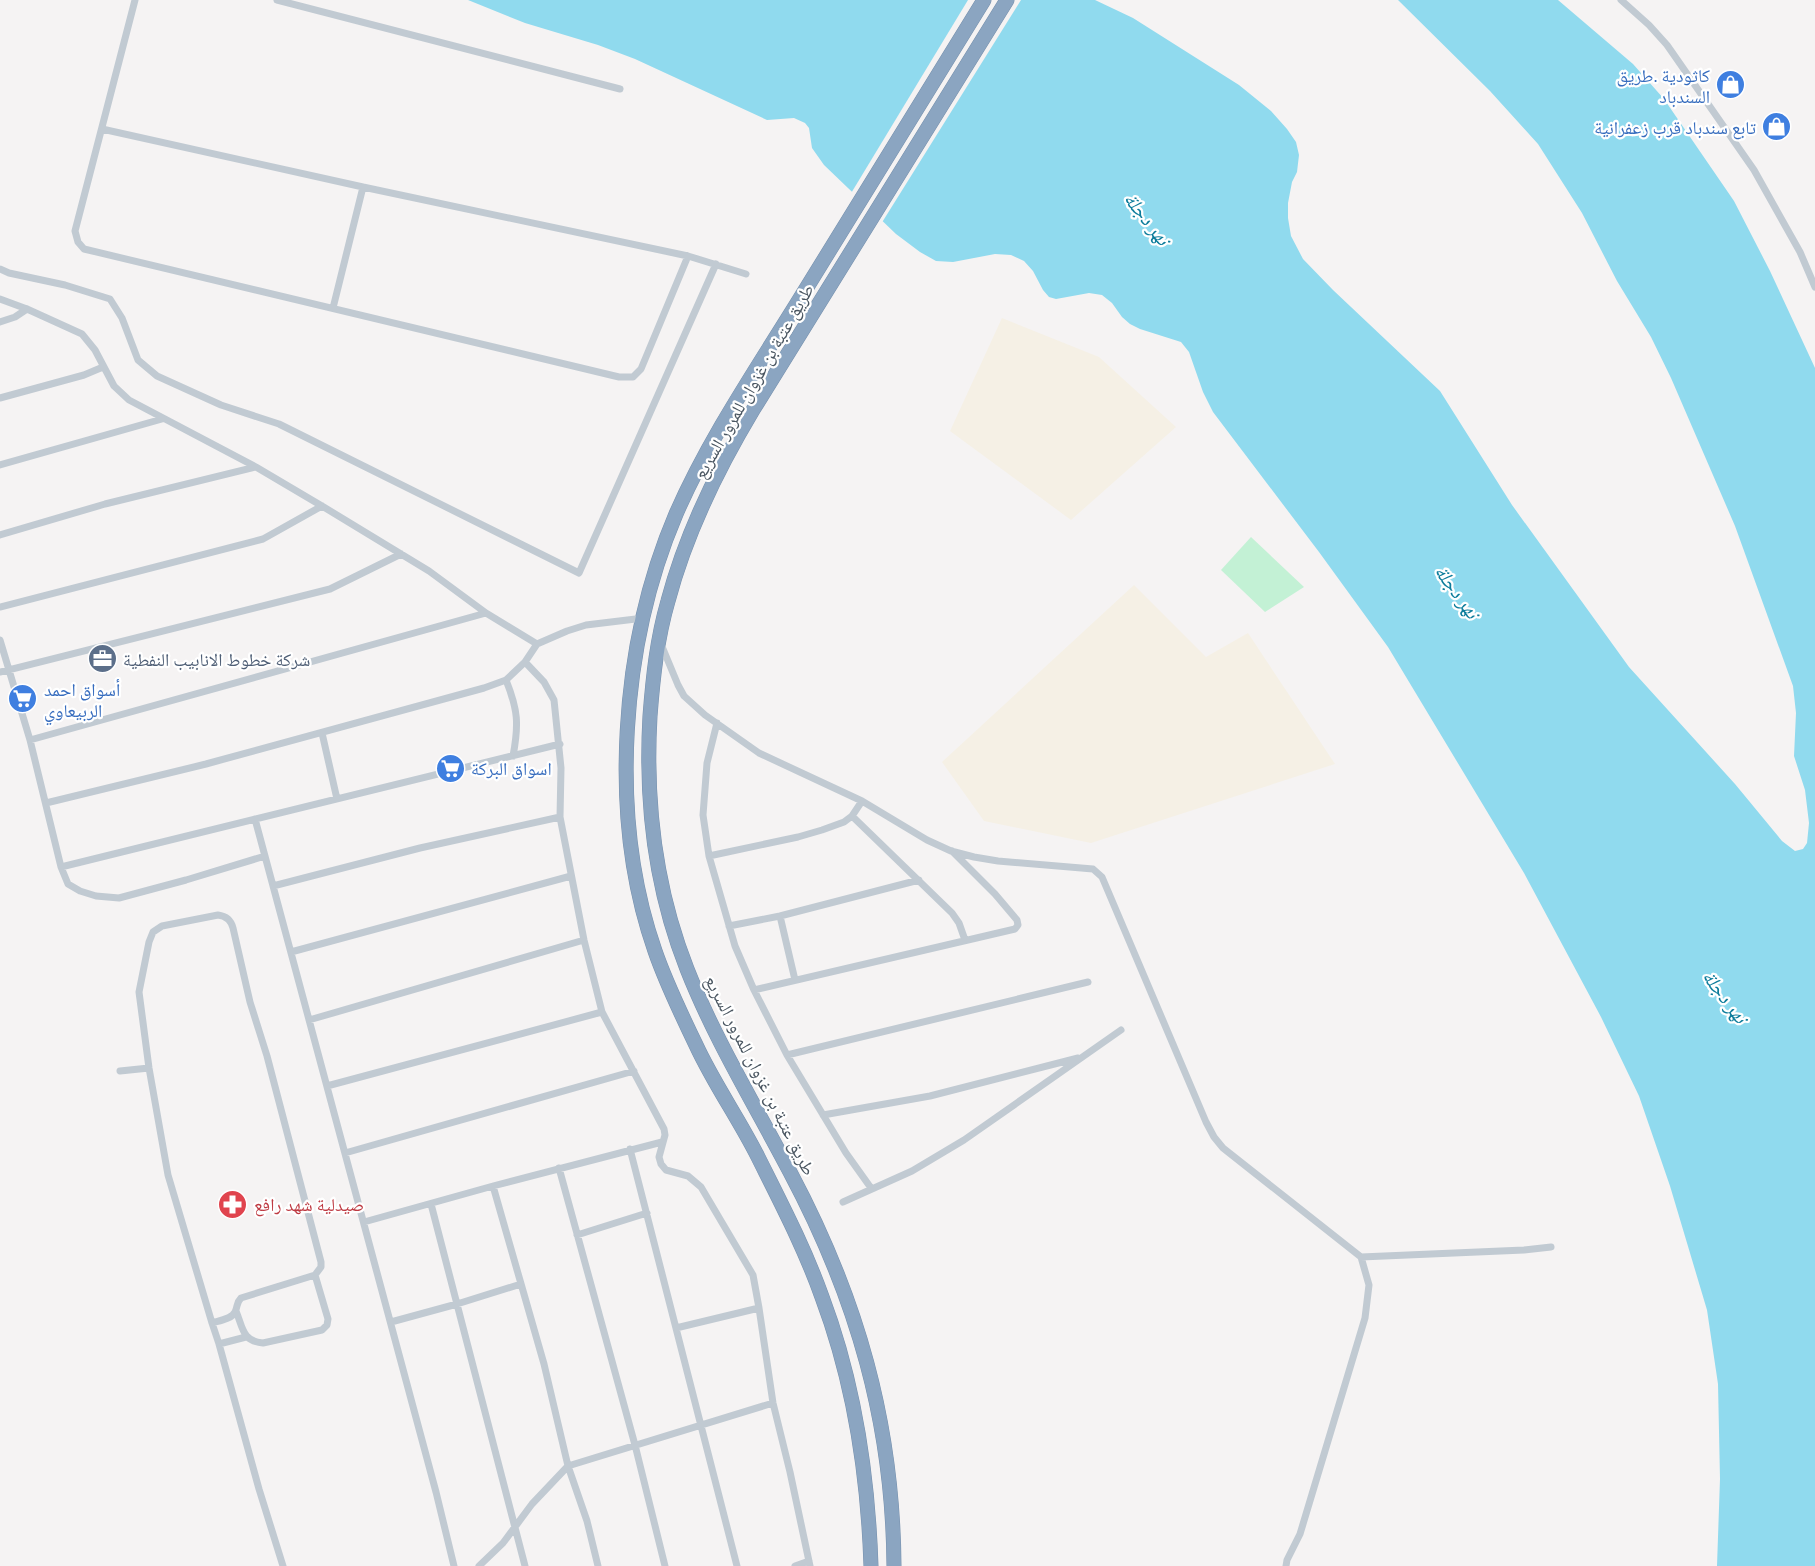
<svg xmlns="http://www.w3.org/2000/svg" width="1815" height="1566" font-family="'Exo 2','Noto Naskh Arabic',sans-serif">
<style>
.green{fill:#c3f1d5}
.sand{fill:#f5f0e5}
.water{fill:#90daee}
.pier{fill:#f5f3f3}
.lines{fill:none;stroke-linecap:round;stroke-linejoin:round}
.highway-casing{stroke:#7690ad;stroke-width:15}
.street{stroke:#c1cad2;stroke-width:7}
.highway{stroke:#8ba5c1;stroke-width:14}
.labels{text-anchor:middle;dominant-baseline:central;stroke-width:4.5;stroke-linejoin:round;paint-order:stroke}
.shop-label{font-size:18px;fill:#366cbe;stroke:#fff;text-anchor:end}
.street-label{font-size:18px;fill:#4a5661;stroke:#fff}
.service-label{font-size:18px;fill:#4e5e75;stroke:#fff;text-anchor:start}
.health-label{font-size:18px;fill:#be3a42;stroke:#fff;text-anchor:start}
.water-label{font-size:20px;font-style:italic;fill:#0c7c9b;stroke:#fff}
</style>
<rect width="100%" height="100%" fill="#f5f3f3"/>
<path class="green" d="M1251,537L1304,587L1265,612L1221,570Z"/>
<path class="sand" d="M1002,318L1099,357L1176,427L1071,520L950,431Z
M1134,585L1206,657L1248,633L1335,764L1091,843L984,821L942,762Z"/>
<path class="water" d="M468,0H1095L1133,18L1239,85L1271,111L1287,129L1296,142L1299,155L1297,172L1292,182L1288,203V218L1291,236L1303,259L1333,290L1440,391L1512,505L1629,667L1735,784L1782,841L1795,851L1803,849L1807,843L1809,823L1805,790L1794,756L1796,713L1793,686L1735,526L1671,378L1651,337L1617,281L1582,213L1538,144L1490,91L1398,0H1558L1633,64L1664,99L1734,201L1770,271L1815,368V1566H1717L1720,1479L1718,1384L1707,1310L1670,1186L1639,1096L1601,1017L1524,873L1388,647L1319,552L1213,412L1203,392L1189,352L1181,342L1140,329L1130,324L1122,317L1112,303L1102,295L1089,293L1056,299L1049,297L1043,290L1033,271L1024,261L1011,255L995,254L953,262L936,261L920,252L896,234L824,165L812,148L809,128L805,123L794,118L767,120L635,59L598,45L525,23Z"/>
<path class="pier" d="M968,0H1021L881,224L850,195Z"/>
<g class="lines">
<defs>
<path id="highway" d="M871,1566C868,1475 854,1382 822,1297C805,1249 781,1203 758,1157C739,1119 714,1084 696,1045C681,1014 666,983 655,951C608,817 621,643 676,514C710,436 760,364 804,292C864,194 924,97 984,0
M894,1566C893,1423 857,1298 790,1172C755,1105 715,1040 687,969C655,888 645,803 650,716C653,677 657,639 668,601C686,533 717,470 753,410L1007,0"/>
</defs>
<use href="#highway" class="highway-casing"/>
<path class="street" d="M135,0L75,231L78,242L84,249L619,377H633L641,369L688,256
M277,0L620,89
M1621,0L1649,25L1667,45L1754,170L1800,252L1815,287
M102,129L363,187L688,256L746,274
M0,269L9,273L65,285L110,299L122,318L138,360L157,376L221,405L279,424L579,573L716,264
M0,299L27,309L82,334L95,350L114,386L129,400L256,467L322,506L429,571L486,613L537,644
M333,308L363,187
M0,322L15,317L27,309
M0,398L84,375L103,367
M0,465L162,419
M0,535L105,504L256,467
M0,607L263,539L322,506
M0,640L30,740L61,867L68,884L80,891L96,896L119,898L186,880L265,856
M661,644L678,685L684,696L705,715L759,753L862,801L927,840L951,851L974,857L998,861L1093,869L1102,877L1206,1122L1214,1137L1223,1148L1361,1257L1369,1285L1365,1318L1300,1534L1287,1560L1286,1566
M0,672L330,589L401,554
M506,680C518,710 519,724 513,756
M717,723L707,763L703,815L709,856L735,946L754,990L787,1055L846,1153L871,1188
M322,733L337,799
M30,740L486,613
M46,803L206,764L484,688L506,680L525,662L537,644L567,631L586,625L644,618
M852,816L952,913L959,923L965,940
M560,817L584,940L602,1012L664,1129L665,1135L659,1157L661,1164L666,1170L688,1176L701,1187L753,1275L759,1308L773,1403L790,1472L810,1566
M255,819L436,1492L454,1566
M709,856L798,837L822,830L844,822L852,816L862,801
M61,867L560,744
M273,886L420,848L560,817L561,768L554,700L544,682L525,662
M780,916L795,980
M729,926L780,916L919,880
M291,952L571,876
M754,990L1015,929L1018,925L1017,920L995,894L952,851
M309,1020L584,940
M787,1055L1088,982
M120,1071L149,1068
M327,1086L602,1012
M823,1115L930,1096L1078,1058
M630,1149L737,1566
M345,1153L634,1071
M559,1168L635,1445L665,1566
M493,1186L544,1364L568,1466L587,1521L598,1566
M843,1202L912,1171L964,1140L1121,1030
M431,1204L525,1566
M364,1222L493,1186L662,1142
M577,1235L647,1213
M1361,1257L1524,1250L1551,1247
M236,1311C243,1328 242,1341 263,1343L322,1330L327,1325L328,1319L315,1275
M391,1322L457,1304L521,1284
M212,1323C218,1321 232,1319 235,1312C238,1306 236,1303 241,1298L315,1275L321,1267V1262L267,1056L250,1002L233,928C231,920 226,916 218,915L162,926L153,932L149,942L139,992L149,1068L168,1175L212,1323L219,1344L259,1489L283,1566
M676,1328L759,1308
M219,1344L246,1337
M479,1566L503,1543L532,1504L568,1466L773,1403
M795,1566L809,1561"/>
<use href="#highway" class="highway"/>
</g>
<defs>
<symbol id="shop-disc" viewBox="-11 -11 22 22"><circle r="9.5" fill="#3f7fe0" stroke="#fff"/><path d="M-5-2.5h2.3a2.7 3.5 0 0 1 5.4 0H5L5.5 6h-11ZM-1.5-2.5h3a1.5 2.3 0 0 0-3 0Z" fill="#fff"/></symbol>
<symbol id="office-disc" viewBox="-11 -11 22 22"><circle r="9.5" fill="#5c6f8a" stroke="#fff"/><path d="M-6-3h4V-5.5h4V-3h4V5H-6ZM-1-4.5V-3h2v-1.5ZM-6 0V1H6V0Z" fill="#fff"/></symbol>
<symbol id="supermarket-disc" viewBox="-11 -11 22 22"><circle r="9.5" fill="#3f7fe0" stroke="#fff"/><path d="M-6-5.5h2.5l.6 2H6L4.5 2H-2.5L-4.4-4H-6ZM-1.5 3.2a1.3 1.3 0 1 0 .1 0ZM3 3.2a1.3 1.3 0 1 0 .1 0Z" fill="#fff"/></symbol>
<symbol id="pharmacy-disc" viewBox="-11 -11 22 22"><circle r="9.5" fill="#e0444e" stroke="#fff"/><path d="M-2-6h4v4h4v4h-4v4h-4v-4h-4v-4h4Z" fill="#fff"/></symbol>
</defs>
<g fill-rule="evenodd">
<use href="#shop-disc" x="1714" y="68" width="33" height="33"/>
<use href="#shop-disc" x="1760" y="110" width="33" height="33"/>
<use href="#office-disc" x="86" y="642" width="33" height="33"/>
<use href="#supermarket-disc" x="6" y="682" width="33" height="33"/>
<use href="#supermarket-disc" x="434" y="752" width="33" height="33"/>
<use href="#pharmacy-disc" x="216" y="1188" width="33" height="33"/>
</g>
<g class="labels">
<g class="shop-label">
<text x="1710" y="75">كاثودية .طريق<tspan x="1710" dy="21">السندباد</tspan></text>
<text x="1756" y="127">تابع سندباد قرب زعفرانية</text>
<text x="44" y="689" text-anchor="start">أسواق احمد<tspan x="44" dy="21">الربيعاوي</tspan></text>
<text x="471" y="768" text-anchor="start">اسواق البركة</text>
</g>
<g class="street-label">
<text transform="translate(753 381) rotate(-60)">طريق عتبة بن غزوان للمرور السريع</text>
<text transform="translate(761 1075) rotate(63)">طريق عتبة بن غزوان للمرور السريع</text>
</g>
<g class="service-label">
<text x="123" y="659">شركة خطوط الانابيب النفطية</text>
</g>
<g class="health-label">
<text x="254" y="1204">صيدلية شهد رافع</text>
</g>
<g class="water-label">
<text transform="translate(1148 218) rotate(52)">نهر دجلة</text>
<text transform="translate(1458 591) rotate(54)">نهر دجلة</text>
<text transform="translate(1726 996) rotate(53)">نهر دجلة</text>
</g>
</g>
</svg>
